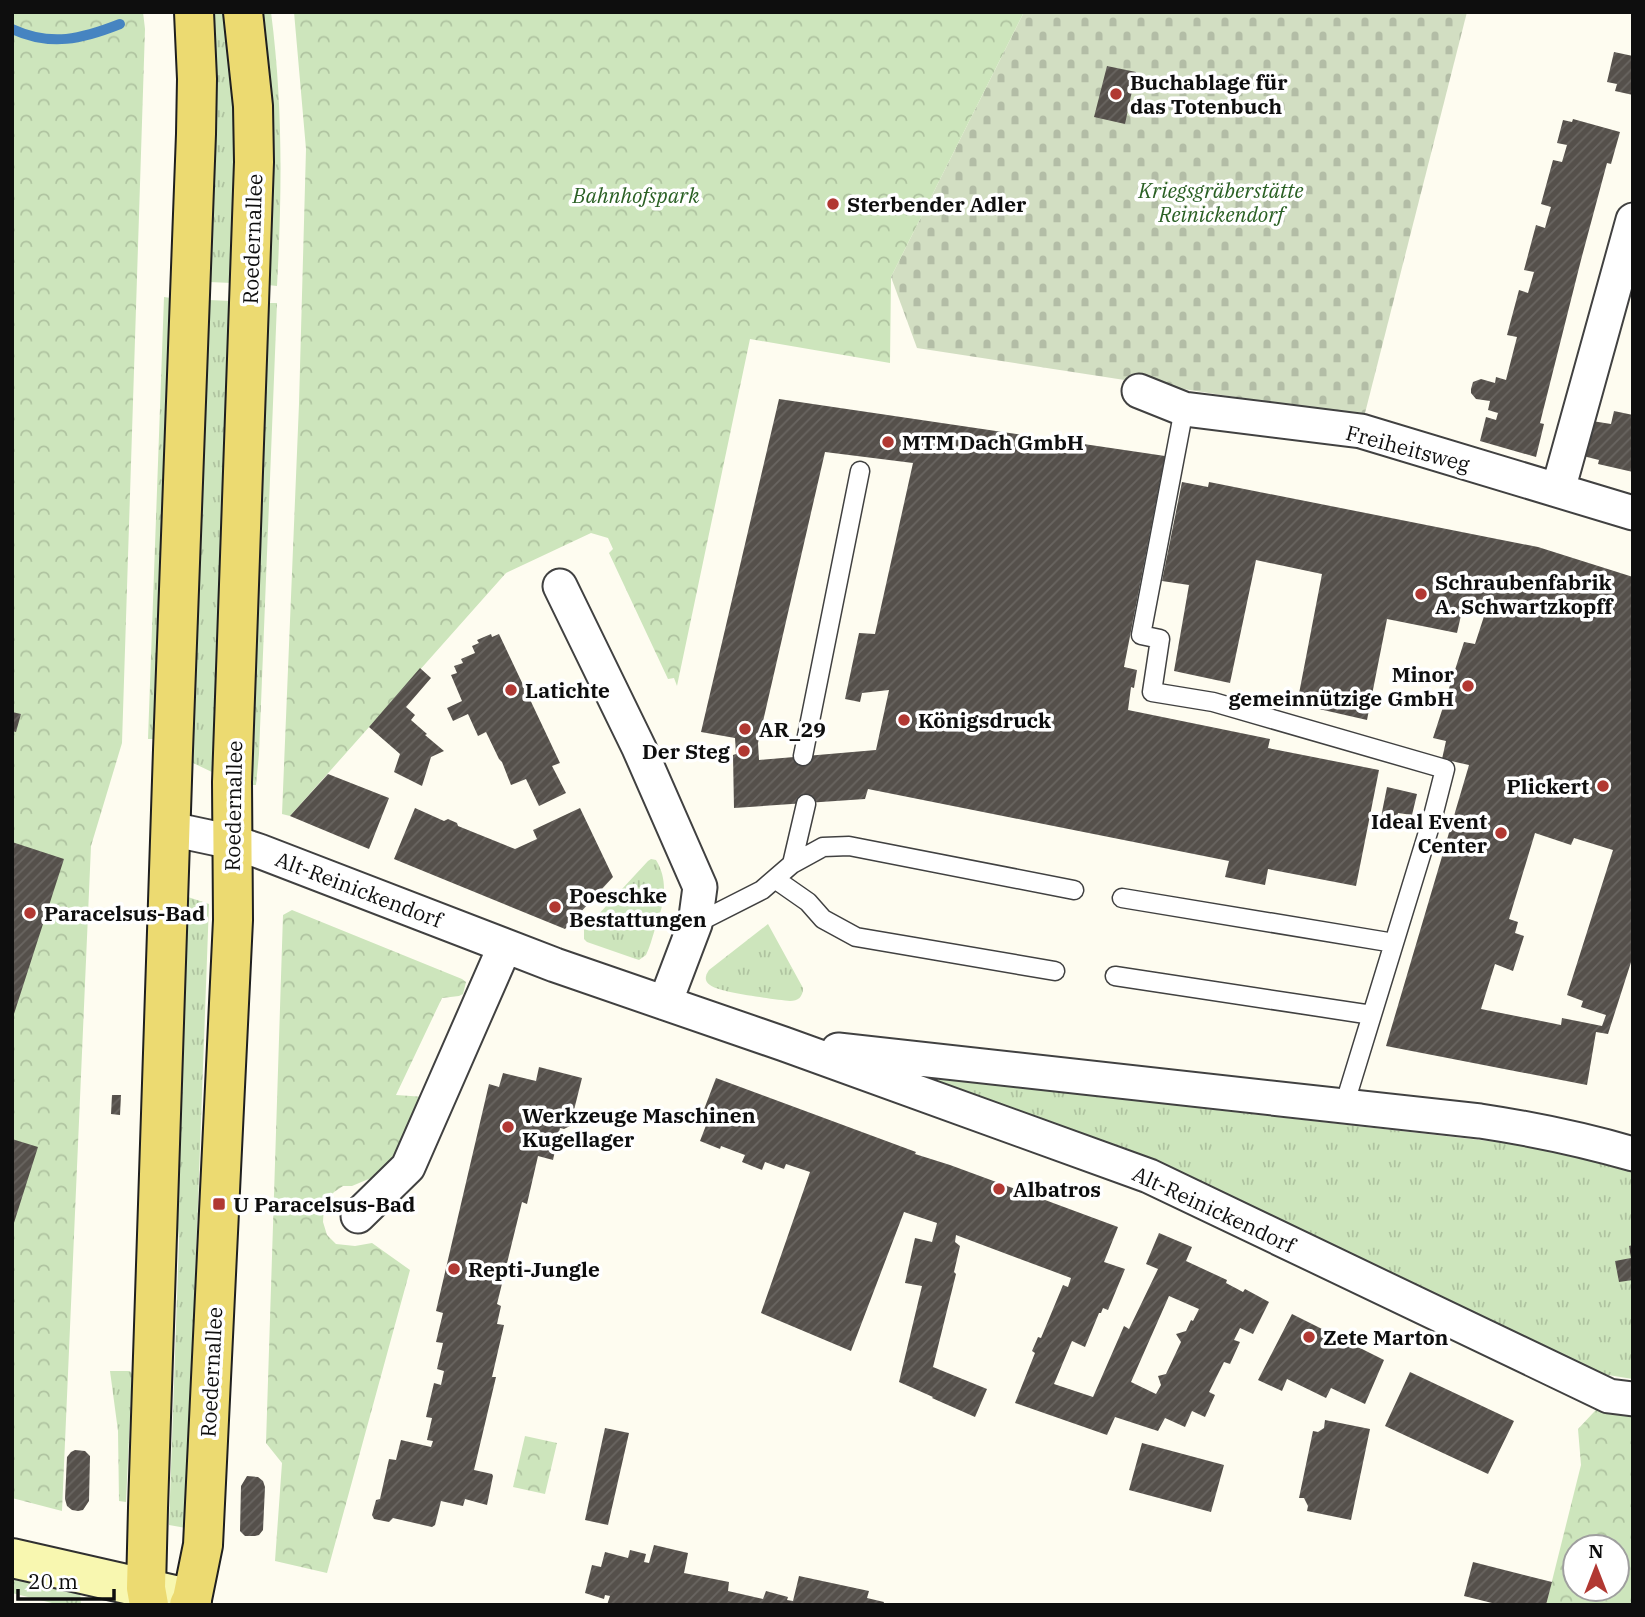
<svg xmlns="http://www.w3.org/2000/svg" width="1645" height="1617" font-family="'IBM Plex Serif',serif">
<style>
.grass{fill:url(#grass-tufts)}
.cemetery{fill:url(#cemetery-stones)}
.park{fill:url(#park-crowns);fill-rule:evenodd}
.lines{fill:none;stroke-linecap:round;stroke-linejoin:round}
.stream{stroke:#4684c1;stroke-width:10}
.building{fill:url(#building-hatch);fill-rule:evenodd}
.lane-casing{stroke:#414141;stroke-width:21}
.street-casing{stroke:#414141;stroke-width:37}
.secondary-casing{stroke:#303030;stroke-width:42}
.primary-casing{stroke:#1f1f1f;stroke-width:42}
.lane{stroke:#fff;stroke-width:18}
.street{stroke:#fff;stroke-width:33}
.secondary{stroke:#f8f7b0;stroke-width:38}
.primary{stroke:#ecda71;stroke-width:38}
.poi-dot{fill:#b13832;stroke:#fff;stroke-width:2.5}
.labels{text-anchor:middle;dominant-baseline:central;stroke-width:7;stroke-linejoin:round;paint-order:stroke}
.poi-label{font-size:21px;font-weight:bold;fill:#0e0e0e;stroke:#fff;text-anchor:start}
.park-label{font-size:21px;font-style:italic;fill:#2a6024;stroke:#fff}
.street-label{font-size:21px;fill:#0e0e0e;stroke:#fff}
</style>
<defs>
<pattern id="grass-tufts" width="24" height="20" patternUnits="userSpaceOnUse" patternTransform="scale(1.75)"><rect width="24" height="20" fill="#cde5bc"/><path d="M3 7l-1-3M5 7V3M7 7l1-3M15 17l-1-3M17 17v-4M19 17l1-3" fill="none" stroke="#afc3a0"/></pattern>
<pattern id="cemetery-stones" width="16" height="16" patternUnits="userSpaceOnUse" patternTransform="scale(1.75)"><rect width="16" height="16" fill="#d2dec2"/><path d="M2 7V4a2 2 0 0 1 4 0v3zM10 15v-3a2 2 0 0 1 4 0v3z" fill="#b3bda6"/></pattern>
<pattern id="park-crowns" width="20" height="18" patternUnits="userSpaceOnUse" patternTransform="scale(1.75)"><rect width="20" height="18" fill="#cde5bc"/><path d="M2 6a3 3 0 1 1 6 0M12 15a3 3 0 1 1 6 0" fill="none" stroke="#afc3a0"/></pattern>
<pattern id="building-hatch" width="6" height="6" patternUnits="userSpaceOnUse" patternTransform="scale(1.75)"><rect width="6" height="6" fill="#55504b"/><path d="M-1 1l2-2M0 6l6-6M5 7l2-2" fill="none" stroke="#696561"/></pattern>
</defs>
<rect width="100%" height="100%" fill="#fefcf0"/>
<path class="grass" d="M212,12H226L233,83L236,149L232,283L209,282Z
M262,12H271C283,105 282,192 277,286L268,285Z
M164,297L171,298L155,739H148Z
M208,300L232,301L214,773L191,762Z
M267,303H277L259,754L256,785H250Z
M651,859L656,860C670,883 663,906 655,929C652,938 650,947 646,955L639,960L633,958L587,942L584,939V930L648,861Z
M185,896L209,904L186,1528L169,1525L179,1240L175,1194Z
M768,924L803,988C803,997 798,1001 790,1001C774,999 720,993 710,985C704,981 705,976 709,970Z
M911,1069L984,1081L1208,1109L1533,1146L1633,1169V1379L1608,1375L1573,1363L1180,1171L1133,1151L910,1076Z
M110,1371H130L132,1374L126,1502L119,1501L118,1431Z
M12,1573L80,1590L81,1605H60L12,1593Z"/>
<path class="cemetery" d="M1024,12H1467L1364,417L917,348L891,277Z"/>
<path class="park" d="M12,12H143L145,29L122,743L91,846L62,1511L12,1498Z
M294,12H1024L891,277L890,363L750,339L677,686L674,678L668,679L609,553L613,549L608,538L591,533L506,573L290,816L282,814L299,404L306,149Z
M292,910L462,979L466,982L463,994L459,996L442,998L396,1095L425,1097L397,1158L384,1170L371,1178L352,1186H343L334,1192L324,1204L323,1222L327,1235L336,1244L355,1246L372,1243L410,1270L327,1573L275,1561L282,1463L266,1443L283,915Z
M1609,1396L1633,1399V1605H1546L1581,1465L1578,1429ZM1575,1547H1617V1589H1575Z
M525,1436L557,1443L545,1494L513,1487Z"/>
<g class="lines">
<path class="stream" d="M12,29C51,47 82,39 120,24"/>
</g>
<path class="building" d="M1614,52L1633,56V95L1615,91L1617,84L1607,82Z
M1107,66L1136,72L1125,124L1094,117Z
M1573,119L1620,132L1611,164L1607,163L1581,260L1540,423L1544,424L1536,457L1480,441L1486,417L1496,420L1498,413L1488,410L1490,401L1476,399L1471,393V389L1473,382L1481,379L1495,383L1496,377L1506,380L1517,337L1507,335L1519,290L1528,293L1534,272L1524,270L1536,225L1545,228L1548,217L1551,207L1541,204L1553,160L1562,162L1567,145L1557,143L1563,120L1572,122Z
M779,399L1165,456L1124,667L1137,670L1134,688L1131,687L1128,710L1270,739L1268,748L1379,770L1356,886L1268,869L1265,885L1225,877L1229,861L868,789L865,799L734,808L733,755L736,754L735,738L701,732ZM825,452L913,463L875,634L859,633L845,699L860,702L862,693L889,690L876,750L759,760L758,743Z
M1614,411L1633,415V472L1598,464L1599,460L1583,456L1592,421L1611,424Z
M1182,482L1208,487L1209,482L1538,547L1633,577V956L1608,1034L1596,1032L1587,1085L1386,1046L1469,765L1442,759L1446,741L1433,738L1464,642L1475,644L1487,607L1464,602L1457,633L1387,619L1367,720L1297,704L1322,574L1256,560L1230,683L1174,671L1189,585L1162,581ZM1535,833L1571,845L1574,838L1613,850L1567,995L1583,1001L1581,1007L1606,1015L1602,1026L1562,1018L1561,1025L1481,1009L1495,964L1513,971L1524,936L1515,933L1518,922L1509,919Z
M491,634L492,637L499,634L560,763L552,766L566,793L539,806L526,779L511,785L502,762L499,759L486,732L478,736L468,714L453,721L447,708L462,701L451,675L457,673L454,666L463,663L461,659L475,653L472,646L479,643L477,640Z
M420,668L431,678L406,707L415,715L411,720L427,734L425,735L444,751L431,757L422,786L394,772L400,754L369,727Z
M12,712L21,714L16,732L12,731Z
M328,774L389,798L369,849L290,816Z
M1387,787L1417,794L1412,815L1398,813L1395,825L1380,822Z
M415,808L444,821L448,819L457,823L458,826L515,849L537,839L533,830L580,808L613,877L565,929L394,859Z
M12,842L64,859L13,1017H12Z
M539,1067L582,1078L570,1126L564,1129L560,1128L553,1160L538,1156L527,1204L522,1202L497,1304L501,1306L497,1324L504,1325L492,1377H496L474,1470L492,1474L493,1476L487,1505L465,1499L463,1506L441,1501L435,1525L432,1527L393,1518L389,1522L374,1519L372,1515L376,1500L380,1499L389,1459L396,1460L401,1440L431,1447L433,1441L427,1440L432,1418L426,1417L434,1383L441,1385L444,1371L437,1369L443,1343L436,1342L443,1313L436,1311L489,1084L499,1087L503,1073L536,1081Z
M716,1078L916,1152L915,1154L950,1165L1118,1227L1104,1262L1125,1269L1108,1310L1103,1308L1101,1313H1099L1085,1347L1072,1341L1054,1384L1093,1397L1124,1326L1129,1329L1158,1269L1146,1264L1159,1233L1192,1247L1186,1261L1227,1280L1226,1283L1243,1292L1245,1289L1269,1302L1253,1334L1240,1328L1234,1340L1240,1342L1230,1364L1224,1362L1209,1392L1215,1395L1205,1417L1192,1411L1185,1427L1165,1418L1158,1431L1115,1417L1107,1435L1015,1403L1035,1353L1032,1351L1038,1337L1041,1338L1063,1285L1068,1287L1071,1278L956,1235L955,1242L960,1246L954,1272L956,1274L933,1367L987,1389L975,1417L932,1398L933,1397L899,1382L922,1286L905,1283L915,1238L932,1242L937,1223L904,1212L851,1351L761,1313L810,1172L786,1164L784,1169L765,1162L762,1170L742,1162L745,1155L721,1146L720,1149L700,1141L710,1115L703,1112ZM1169,1296L1199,1309L1193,1321L1191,1320L1186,1331L1176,1334L1181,1342L1166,1374L1158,1376L1161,1385L1156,1394L1131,1382Z
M112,1095H121L120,1115L111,1114Z
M12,1139L38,1147L13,1226H12Z
M1633,1245V1280L1619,1282L1615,1261L1631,1258L1629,1246Z
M1292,1314L1384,1360L1365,1404L1331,1388L1326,1398L1287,1379L1282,1391L1258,1380Z
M1410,1372L1514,1421L1488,1474L1385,1426Z
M1325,1420L1370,1429L1351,1520L1307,1511L1308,1506L1304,1498H1299L1313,1431L1318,1432L1324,1428Z
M605,1428L629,1433L608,1525L585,1520Z
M1142,1443L1224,1465L1211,1512L1129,1490Z
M75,1450L85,1451L90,1456L89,1501L83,1510L78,1511L72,1510L67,1506L65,1499L67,1457L71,1452Z
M247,1476L258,1477L263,1481L265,1487L263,1530L259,1535L255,1536H245L240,1531L241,1486Z
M654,1545L688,1553L684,1573L729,1582L728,1591L763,1599L766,1591L788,1597L787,1600L793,1601L799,1576L869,1591L867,1598L884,1602L883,1605H607L610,1596L605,1595L604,1599L585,1593L592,1565L601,1567L605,1552L628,1558L630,1550L646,1554L644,1562L649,1563Z
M1473,1562L1552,1582L1546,1605H1492V1603L1464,1596Z"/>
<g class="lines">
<defs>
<path id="lane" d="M1184,409L1141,635L1160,639L1152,692L1213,702L1445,769L1433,816L1344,1106
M803,756L860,471
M792,864L823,847L849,846L1074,890
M775,879L808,902L823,919L856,937L1055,971
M1122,898L1394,943
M695,924L762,890L792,864L806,804
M1115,976L1372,1015"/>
<path id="street" d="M1139,391L1184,409L1361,431L1633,513
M1558,490L1633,220
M560,586L639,748L700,887L695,924L665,1003
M171,829L232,842L259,851L555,965L784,1044L1149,1176L1609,1396L1633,1399
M838,1050L1480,1121C1533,1129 1581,1139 1633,1154
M358,1216L408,1167L505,946"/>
<path id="secondary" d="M12,1558L192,1599"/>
<path id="primary" d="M149,1605L146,1588L148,1508L173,750L196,134L197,79L194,12
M189,1605L192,1599L203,1545L233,920L232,782L254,162L253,106L243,12"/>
</defs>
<use href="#lane" class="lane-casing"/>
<use href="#street" class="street-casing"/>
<use href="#secondary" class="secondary-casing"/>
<use href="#primary" class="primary-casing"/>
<use href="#lane" class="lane"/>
<use href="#street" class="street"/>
<use href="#secondary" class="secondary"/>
<use href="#primary" class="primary"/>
</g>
<g class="poi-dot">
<circle cx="1116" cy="94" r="7"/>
<circle cx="833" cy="204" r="7"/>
<circle cx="888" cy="442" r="7"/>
<circle cx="1421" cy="594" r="7"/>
<circle cx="1468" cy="686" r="7"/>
<circle cx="511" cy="690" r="7"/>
<circle cx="904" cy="720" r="7"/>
<circle cx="745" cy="729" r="7"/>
<circle cx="744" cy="751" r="7"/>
<circle cx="1603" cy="786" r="7"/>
<circle cx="1501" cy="833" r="7"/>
<circle cx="555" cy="907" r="7"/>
<circle cx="30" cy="913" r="7"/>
<circle cx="508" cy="1127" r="7"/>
<circle cx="999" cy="1189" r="7"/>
<rect x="212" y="1197" width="14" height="14" rx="3.5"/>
<circle cx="454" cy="1269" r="7"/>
<circle cx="1309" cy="1337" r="7"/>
</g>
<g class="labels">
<g class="poi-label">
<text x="1130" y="82">Buchablage für<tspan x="1130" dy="24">das Totenbuch</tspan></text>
<text x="847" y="204">Sterbender Adler</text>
<text x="902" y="442">MTM Dach GmbH</text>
<text x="1435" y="582">Schraubenfabrik<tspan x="1435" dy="24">A. Schwartzkopff</tspan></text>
<text x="1454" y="674" text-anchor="end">Minor<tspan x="1454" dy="24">gemeinnützige GmbH</tspan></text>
<text x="525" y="690">Latichte</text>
<text x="918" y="720">Königsdruck</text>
<text x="759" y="729">AR_29</text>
<text x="730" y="751" text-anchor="end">Der Steg</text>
<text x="1589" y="786" text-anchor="end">Plickert</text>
<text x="1487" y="821" text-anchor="end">Ideal Event<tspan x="1487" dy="24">Center</tspan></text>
<text x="569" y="895">Poeschke<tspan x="569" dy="24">Bestattungen</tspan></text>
<text x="44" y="913">Paracelsus-Bad</text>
<text x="522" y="1115">Werkzeuge Maschinen<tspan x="522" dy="24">Kugellager</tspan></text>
<text x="1013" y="1189">Albatros</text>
<text x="233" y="1204">U Paracelsus-Bad</text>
<text x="468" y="1269">Repti-Jungle</text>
<text x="1323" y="1337">Zete Marton</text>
</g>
<g class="park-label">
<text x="1221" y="190">Kriegsgräberstätte<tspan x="1221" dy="24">Reinickendorf</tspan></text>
<text x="636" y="195">Bahnhofspark</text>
</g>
<g class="street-label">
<text transform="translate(252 239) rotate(-88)">Roedernallee</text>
<text transform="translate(1408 448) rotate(15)">Freiheitsweg</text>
<text transform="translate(233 806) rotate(-89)">Roedernallee</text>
<text transform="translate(359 889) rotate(21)">Alt-Reinickendorf</text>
<text transform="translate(1214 1209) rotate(25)">Alt-Reinickendorf</text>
<text transform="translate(211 1372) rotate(-87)">Roedernallee</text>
</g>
</g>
<rect width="1645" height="1617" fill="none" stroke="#0e0e0e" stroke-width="28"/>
<g transform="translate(1596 1568)"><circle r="33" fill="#ffffff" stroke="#9f9f9f" stroke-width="2"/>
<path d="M0-5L12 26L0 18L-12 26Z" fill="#b13832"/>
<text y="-10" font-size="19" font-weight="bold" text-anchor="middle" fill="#0e0e0e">N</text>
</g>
<path d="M18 1589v10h96v-10" fill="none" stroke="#0e0e0e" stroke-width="3.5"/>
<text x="28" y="1589" font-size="21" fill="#0e0e0e" stroke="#ffffff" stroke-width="5" paint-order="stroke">20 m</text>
</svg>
